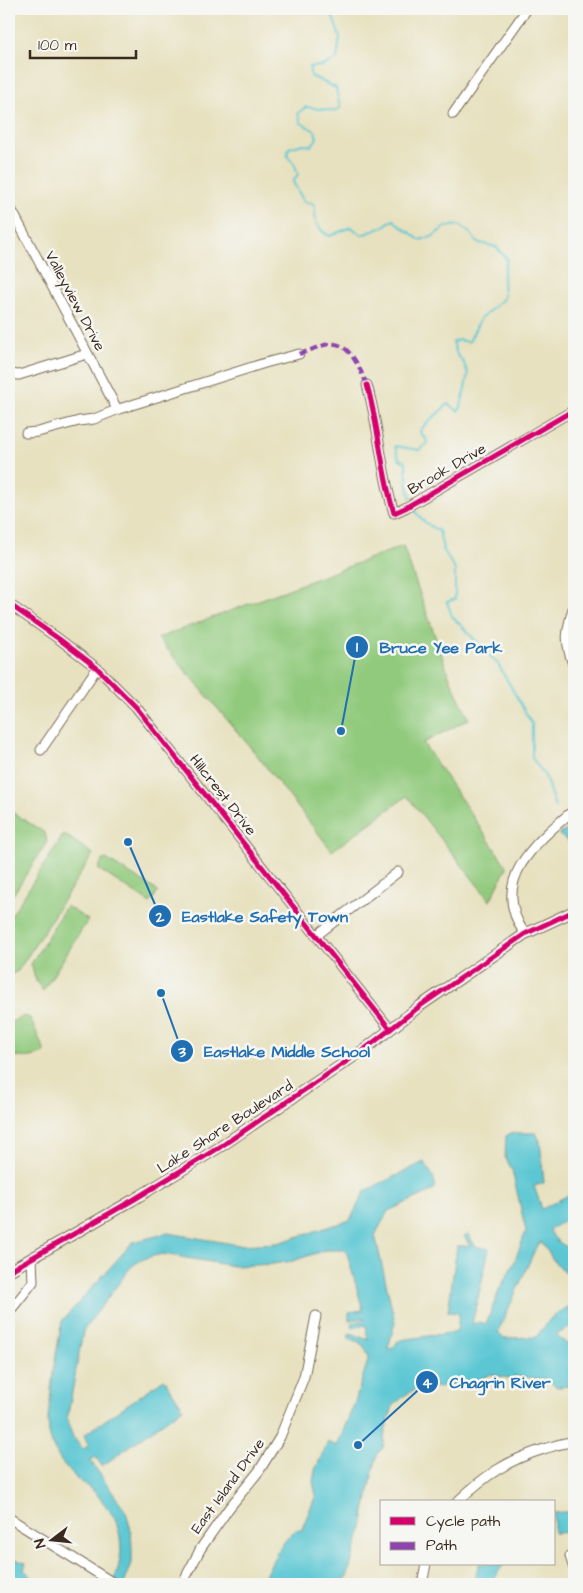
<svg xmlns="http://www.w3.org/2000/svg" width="583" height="1593" font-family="'Architects Daughter',sans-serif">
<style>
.green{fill:#91ca7d;stroke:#667a4e}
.water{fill:#5bc7d3;stroke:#4b7878}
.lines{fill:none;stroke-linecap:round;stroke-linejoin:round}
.stream{stroke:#5bc7d3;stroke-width:2}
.minor-casing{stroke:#776a56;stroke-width:11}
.major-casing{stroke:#776a56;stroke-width:12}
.minor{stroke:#fff;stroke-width:9}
.major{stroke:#fff;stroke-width:10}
.quiet{stroke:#8e44ad;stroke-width:4;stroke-dasharray:8 4;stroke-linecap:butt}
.cycleway-casing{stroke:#f6f6f2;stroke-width:8}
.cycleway{stroke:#d6006c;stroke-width:5}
.labels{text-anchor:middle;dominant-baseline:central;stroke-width:5;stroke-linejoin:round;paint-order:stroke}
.street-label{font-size:15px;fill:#3b2a1e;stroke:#f6f6f2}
.leader{fill:none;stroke:#1f6fb2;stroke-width:2}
.callout-dot{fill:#1f6fb2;stroke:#f6f6f2;stroke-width:2}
.mark-label{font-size:15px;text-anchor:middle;font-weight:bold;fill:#fff}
.callout-label{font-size:16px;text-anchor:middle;font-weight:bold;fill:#1f6fb2;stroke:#f6f6f2;stroke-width:5;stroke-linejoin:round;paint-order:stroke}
</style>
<rect width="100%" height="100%" fill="#f6f6f2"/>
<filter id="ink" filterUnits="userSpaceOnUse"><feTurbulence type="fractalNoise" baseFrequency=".02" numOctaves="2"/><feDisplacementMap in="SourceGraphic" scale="10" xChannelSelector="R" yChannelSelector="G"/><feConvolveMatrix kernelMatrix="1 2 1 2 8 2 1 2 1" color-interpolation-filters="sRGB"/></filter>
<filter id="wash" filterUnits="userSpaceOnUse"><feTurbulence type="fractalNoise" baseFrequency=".0096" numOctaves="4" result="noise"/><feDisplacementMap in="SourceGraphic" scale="20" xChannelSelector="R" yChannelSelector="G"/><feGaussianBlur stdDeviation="1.12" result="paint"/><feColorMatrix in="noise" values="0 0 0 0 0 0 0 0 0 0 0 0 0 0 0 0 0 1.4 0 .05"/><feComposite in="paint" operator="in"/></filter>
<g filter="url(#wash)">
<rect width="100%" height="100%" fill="#e7e1bf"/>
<path class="green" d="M403,546L451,681L469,719L423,743L507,867L490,901L407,796L332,851L256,754L158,638Z
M9,810L45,833L47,842L9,901Z
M64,834L93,854L18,971L10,975L9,919Z
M106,859L156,890L158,892L150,903L98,869L103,860Z
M66,906L88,920L43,991L36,981L31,964Z
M24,1016L30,1018L45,1052C34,1058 21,1060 9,1053V1023Z"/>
<path class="water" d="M568,830L574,834V851L570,842L559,835L560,833Z
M511,1133H536L540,1141L544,1183L534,1186L542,1209L574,1192V1214L549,1230L556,1240L574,1252V1276C558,1273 550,1253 541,1242L537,1245L498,1332L504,1338L536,1337L551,1318L574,1303V1325L556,1335L567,1344L574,1345V1379L570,1380L572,1386L557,1387L546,1379L514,1376L513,1379L491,1374L475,1381L432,1388H418L405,1395L393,1406L385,1431L383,1448L378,1453L373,1471L362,1527L347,1577H345V1584H261C271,1564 280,1542 297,1529L301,1531L316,1495L313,1482L315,1470L328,1442L337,1446L355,1402L369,1357L363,1345L349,1338V1334L351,1333L368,1340L366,1325L352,1328L351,1323L365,1320V1318L349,1320V1312L363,1310L346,1250H325L293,1261L273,1264L234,1266L163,1254C151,1256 139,1259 130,1268L83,1331L67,1420L73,1437L83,1449L89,1446L84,1435L164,1379L183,1408L102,1466L96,1457L90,1460L126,1512L131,1530L132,1549V1563L124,1584H112L118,1570L121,1552L120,1536L115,1518L96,1493L74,1476L61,1461L53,1447L49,1433L48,1419L53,1372L62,1321L133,1242L168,1233L239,1245L278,1243L350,1220L365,1191L424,1162C429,1171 438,1180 434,1190L388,1211L375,1235L395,1322L388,1348L391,1349L400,1340L457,1332L459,1313L448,1312L457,1246H470L464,1236L468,1234L475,1246L489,1249L472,1324L480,1322L486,1324L500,1288L514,1263L526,1231L512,1170L505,1157L506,1136Z
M574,1511V1532L554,1533V1513Z
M9,1557L26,1563L24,1570L32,1577L30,1582L33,1584H9Z
M479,1564H504L498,1572L493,1584H473Z"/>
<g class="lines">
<path class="stream" d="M326,9L333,17L340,38L337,59L322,66L309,67L311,76L336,88L340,108L335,111L306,107L298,113L301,123L315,131L317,138L311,146L303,144L289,148L287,156L294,163L298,174L293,182L304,202L312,203L315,206C314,220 317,230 330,236L351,227L362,235L383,227L389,222L394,220C402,230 411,231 419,240L432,237L445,227L460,225L471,234L476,242L496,247L507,259L503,276L504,298L480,319L469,342L459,340L453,342L457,355L464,363L468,374L461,407L458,411L448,404L423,427L420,432L426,439L427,444L419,450L395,446L399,459L406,462L407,482L411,499
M413,506C417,517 429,526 439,531L443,549L455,570V599L447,602L452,616L498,664L532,724V758L545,776L555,807"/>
</g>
</g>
<g filter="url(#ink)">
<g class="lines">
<defs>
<path id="minor" d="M453,114L527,9
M9,205L117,409
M9,374L19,375L87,354
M367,385C379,427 381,471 394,513L405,508L574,410
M26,433L38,432L79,421L94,419L119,409L265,363L299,354
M9,604L59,639L97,668L136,707L390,1029
M574,605C566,632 564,641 574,667
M41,750L97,668
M525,934C488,881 536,842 574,810
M317,935L398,872
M9,1312L33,1282L32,1259
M457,1502C484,1476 508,1460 544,1449C554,1446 564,1442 574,1442
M9,1518L115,1584
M570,1556L574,1569
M182,1584L201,1548L229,1508L259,1471L280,1437L304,1377L316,1316
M422,1584L426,1564"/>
<path id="major" d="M9,1271L133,1200L220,1147L365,1049L420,1006L525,934L574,911"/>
</defs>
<use href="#minor" class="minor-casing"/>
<use href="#major" class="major-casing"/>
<use href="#minor" class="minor"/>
<use href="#major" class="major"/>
<path class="quiet" d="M299,354C309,351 319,346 329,344C349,340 361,371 367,385"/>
<defs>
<path id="cycleway" d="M367,385C379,427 381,471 394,513L405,508L574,410
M9,604L59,639L97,668L136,707L390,1029
M9,1271L133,1200L220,1147L365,1049L420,1006L525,934L574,911"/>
</defs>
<use href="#cycleway" class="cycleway-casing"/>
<use href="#cycleway" class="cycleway"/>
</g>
</g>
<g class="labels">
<g class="street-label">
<text transform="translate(75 301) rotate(62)">Valleyview Drive</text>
<text transform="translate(447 469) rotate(-30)">Brook Drive</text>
<text transform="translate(223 795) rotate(52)">Hillcrest Drive</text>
<text transform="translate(225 1127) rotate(-33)">Lake Shore Boulevard</text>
<text transform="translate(228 1486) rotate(-54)">East Island Drive</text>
</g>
</g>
<path class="leader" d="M341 731L357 647M128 842L160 916M161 993L182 1051M358 1445L427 1382"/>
<g class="callout-dot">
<circle cx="341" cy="731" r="5"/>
<circle cx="128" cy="842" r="5"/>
<circle cx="161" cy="993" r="5"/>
<circle cx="358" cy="1445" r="5"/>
<circle cx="357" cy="647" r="12"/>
<circle cx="160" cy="916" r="12"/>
<circle cx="182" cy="1051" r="12"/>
<circle cx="427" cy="1382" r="12"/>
</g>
<g class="mark-label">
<text x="357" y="652">1</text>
<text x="160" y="922">2</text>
<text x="182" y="1057">3</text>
<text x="427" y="1388">4</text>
</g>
<g class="callout-label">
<text x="441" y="653">Bruce Yee Park</text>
<text x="265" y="922">Eastlake Safety Town</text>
<text x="287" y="1057">Eastlake Middle School</text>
<text x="500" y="1388">Chagrin River</text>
</g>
<rect width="583" height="1593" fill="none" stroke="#f6f6f2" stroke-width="30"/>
<rect x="380" y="1500" width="175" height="65" fill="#f6f6f2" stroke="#aba49d"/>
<rect x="390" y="1517" width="25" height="8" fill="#d6006c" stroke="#aba49d"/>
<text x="426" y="1526" font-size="15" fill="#3b2a1e">Cycle path</text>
<rect x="390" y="1542" width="25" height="8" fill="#8e44ad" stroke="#aba49d"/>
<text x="426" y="1550" font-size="15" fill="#3b2a1e">Path</text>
<g transform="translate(52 1540) rotate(254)" stroke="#f6f6f2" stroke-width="4" paint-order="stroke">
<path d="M0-4L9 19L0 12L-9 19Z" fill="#3b2a1e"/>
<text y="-8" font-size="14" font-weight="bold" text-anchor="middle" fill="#3b2a1e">N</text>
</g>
<path d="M30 50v8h106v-8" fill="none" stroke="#3b2a1e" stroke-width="2.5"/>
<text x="38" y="50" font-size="15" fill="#3b2a1e" stroke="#f6f6f2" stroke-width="4" paint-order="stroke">100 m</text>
</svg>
